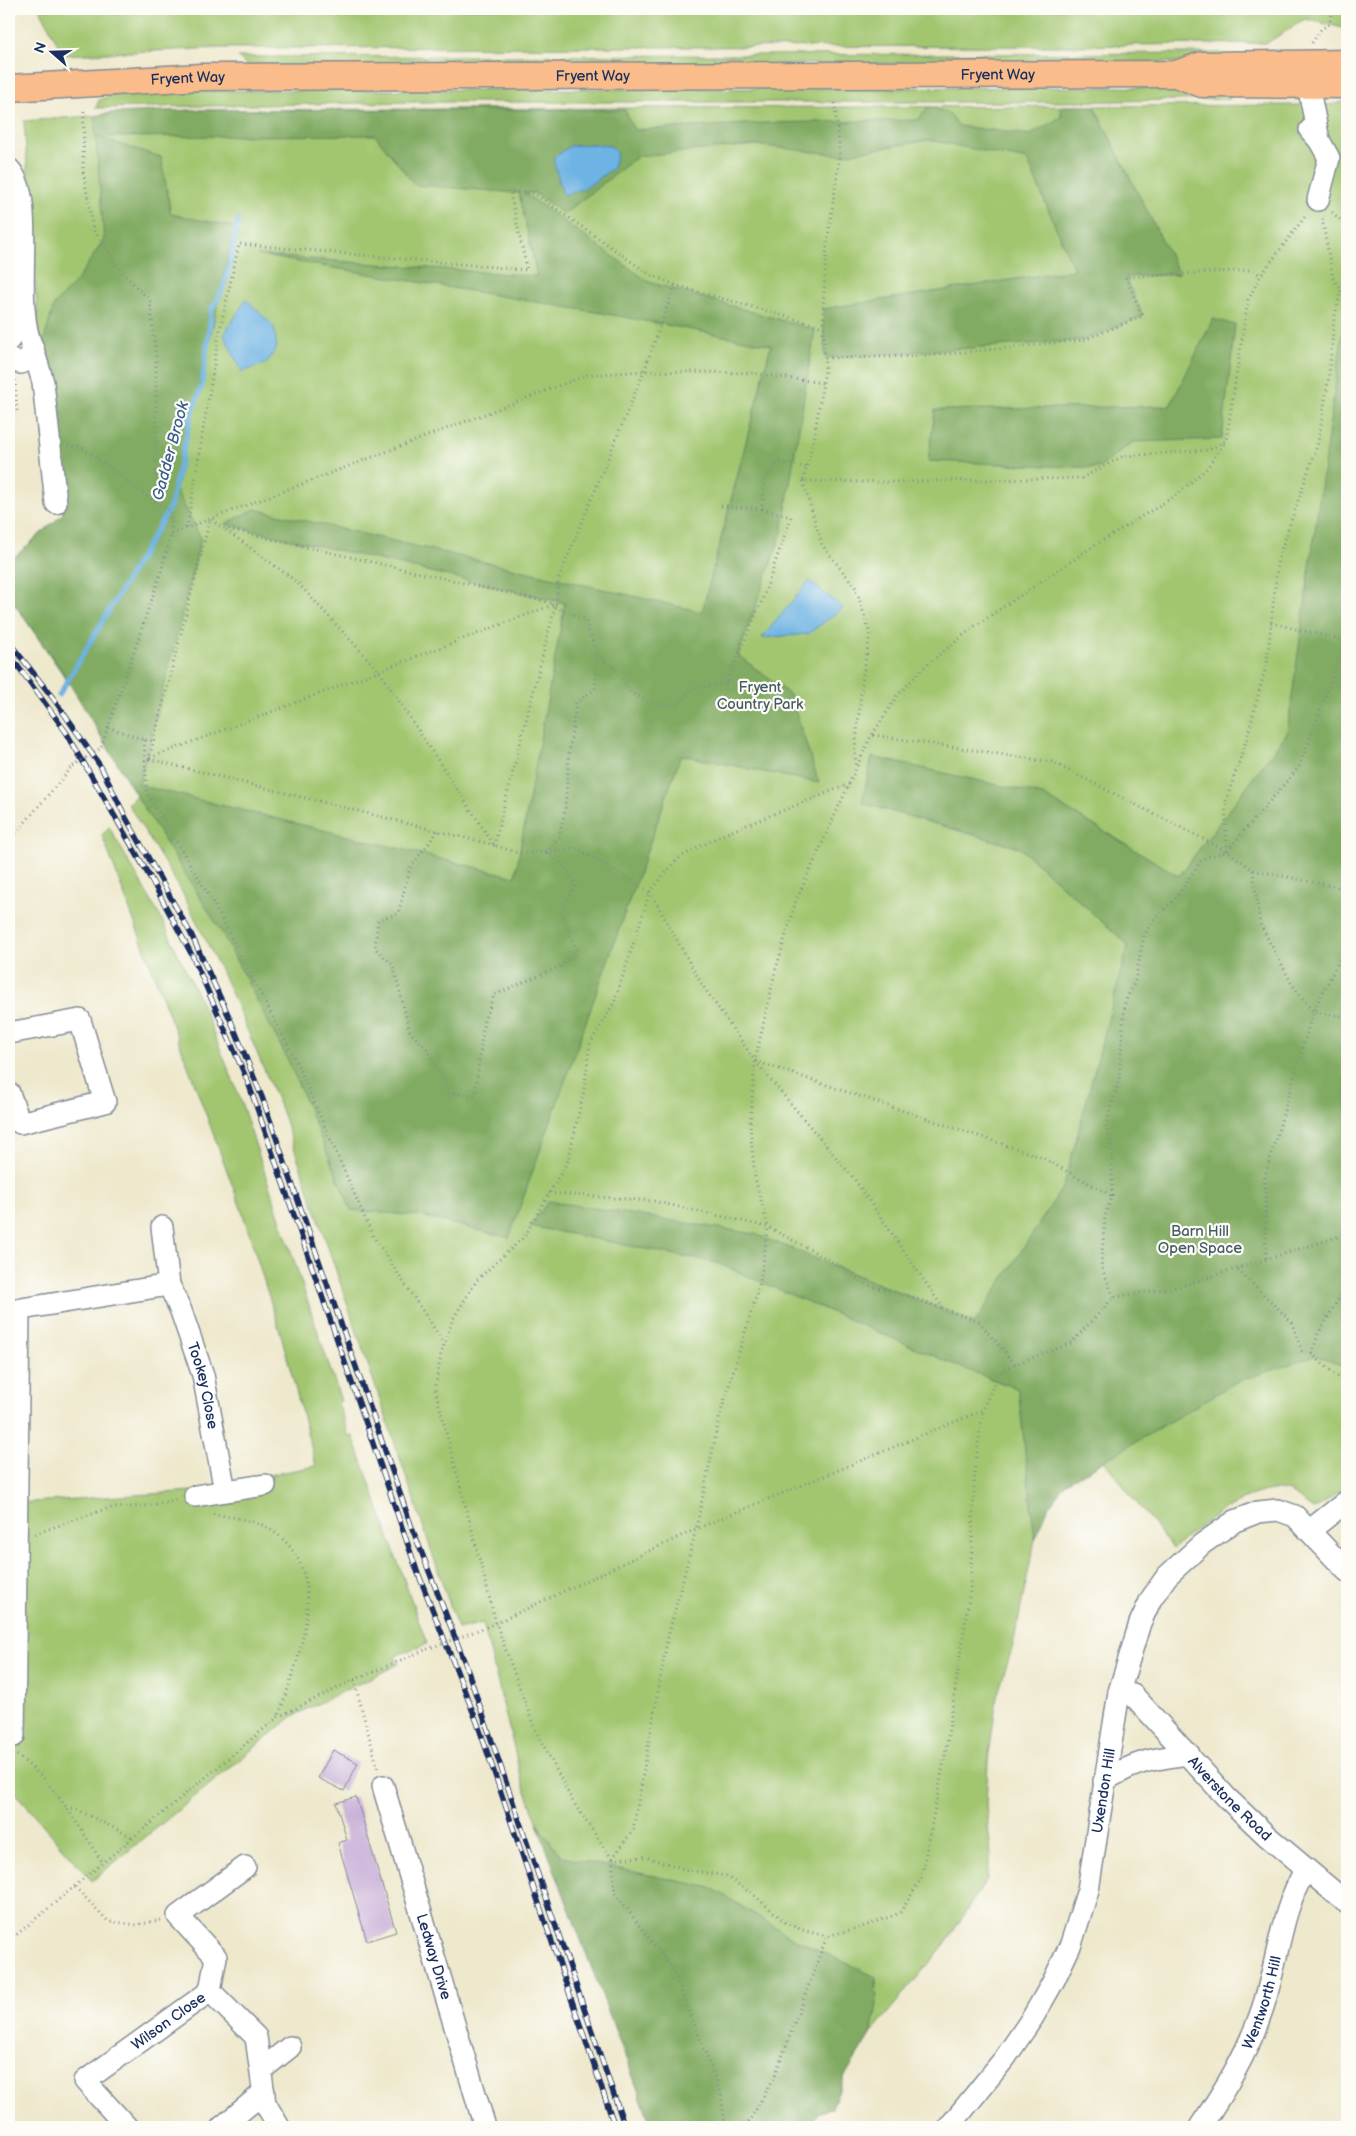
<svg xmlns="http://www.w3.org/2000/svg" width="1356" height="2136" font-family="'Balsamiq Sans',sans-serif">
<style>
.green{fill:#a2c670;stroke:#5e7a67}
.forest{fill:#81ab62;stroke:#4e6d60;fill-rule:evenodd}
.water{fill:#6db3e3;stroke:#4471a0}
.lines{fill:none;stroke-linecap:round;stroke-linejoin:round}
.stream{stroke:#6db3e3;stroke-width:5}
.building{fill:#c9b0d9}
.minor-casing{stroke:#848c95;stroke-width:24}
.major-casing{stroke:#848c95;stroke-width:29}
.path{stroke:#848c95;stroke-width:3;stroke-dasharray:1 4;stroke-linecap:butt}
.minor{stroke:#fff;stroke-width:21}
.major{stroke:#f9bc8a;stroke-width:26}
.rail-casing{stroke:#1b2f5e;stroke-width:5.5}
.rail{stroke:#fdfcf7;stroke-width:4;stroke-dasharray:11;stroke-linecap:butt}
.path-bridge{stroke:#848c95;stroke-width:3;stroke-dasharray:1 4;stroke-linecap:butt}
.labels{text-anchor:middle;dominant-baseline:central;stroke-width:4.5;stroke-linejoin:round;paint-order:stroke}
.street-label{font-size:15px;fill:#1b2f5e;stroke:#fdfcf7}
.park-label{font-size:15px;fill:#445c63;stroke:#fdfcf7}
.water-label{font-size:16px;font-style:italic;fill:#385d8d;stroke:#fdfcf7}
</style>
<rect width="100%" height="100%" fill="#fdfcf7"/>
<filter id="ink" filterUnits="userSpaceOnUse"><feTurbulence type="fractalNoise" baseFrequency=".02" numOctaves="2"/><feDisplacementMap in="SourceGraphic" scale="10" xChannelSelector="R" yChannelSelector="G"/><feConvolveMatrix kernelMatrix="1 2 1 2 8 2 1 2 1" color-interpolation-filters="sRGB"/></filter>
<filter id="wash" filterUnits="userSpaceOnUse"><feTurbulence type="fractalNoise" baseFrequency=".0096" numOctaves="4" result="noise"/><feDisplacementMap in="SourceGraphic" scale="20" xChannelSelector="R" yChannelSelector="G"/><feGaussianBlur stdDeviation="1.12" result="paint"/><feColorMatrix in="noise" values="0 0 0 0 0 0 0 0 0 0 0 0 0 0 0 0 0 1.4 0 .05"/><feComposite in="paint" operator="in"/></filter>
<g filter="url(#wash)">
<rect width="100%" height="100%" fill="#eee8cc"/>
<path class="green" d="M40,9H1347V29L1305,19L1267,43L1065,46L220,48L63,55Z
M1221,53L1223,62L248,67L238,57Z
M1110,87L1230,90V99L1057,102H415L96,108L99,100L114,94L184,91Z
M1347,101V1486L1315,1509C1304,1505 1298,1494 1286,1491C1253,1482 1197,1528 1173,1549L1104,1461L1088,1471L1035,1478L1040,1489L1035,1540L1013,1645L997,1697L988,1762L986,1806L991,1854L987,1879L945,1944L871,2033L846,2074L831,2109L819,2112L805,2127H652L522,1781L483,1623L458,1629L281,1109L228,985L181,890L128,804L136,795L139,785L9,596V562L63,514L59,446L40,353L24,121C80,117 136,112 193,110L1329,105Z
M109,827L162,920L201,1002L238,1093L341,1401L338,1403L349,1437L353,1436L427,1644L395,1656L399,1664L293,1716L92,1881L9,1786V1640L17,1503L193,1491L270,1490L269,1475L316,1466L282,1338L242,1211L102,835Z"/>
<path class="forest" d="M1061,106H1094L1179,274L1125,277L1143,316L1084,340L825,358L823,309L1074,270L1027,160L929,140L840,155L756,145L638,156L564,214L535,193H524L649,282L815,330L782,532L738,655L790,695L819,783L681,755L509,1238L421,1216L351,1210L289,1062L221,931L136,795L61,669L9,596V562L63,514L59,446L40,353L54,305L78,279L104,239L94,116L110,113L193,110H625L634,130L766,123L918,120L928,107L947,112L959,126L1030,135L1061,117ZM375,135L415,185L519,193L537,276L257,255L619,316L771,345L702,612L255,509L225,524L565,603L515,877L139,785L201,538L176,490L235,227L171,214L161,157L97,137Z
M1347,299V1367L1316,1356L1238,1381L1065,1484L1049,1506L1035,1540L1018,1389L960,1367L717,1263L530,1226L549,1201L755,1234L975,1323L1064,1185L1128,945L1020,848L862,803L872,757L1043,795L1179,876L1287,733Z
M1213,319L1235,325L1222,439L1133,442L1099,468L928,461L935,410L1170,406Z
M537,1824L562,1857L712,1888L793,1938L876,1977L877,2005L871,2033L846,2074L831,2109L819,2112L805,2127H652Z"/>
<path class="water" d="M590,144L611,146L617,154L613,168L587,187L563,195L553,158L570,146Z
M246,299L274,327L277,347L267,363L242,372L224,335Z
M809,581L843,608L808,634L762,638Z"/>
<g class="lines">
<path class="stream" d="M59,695L170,507L191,416L202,385L212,308C230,284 232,249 238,220"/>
</g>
<g id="blocks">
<path class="building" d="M333,1750L358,1763L344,1791L318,1778Z
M356,1797L396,1932L367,1941L338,1843L347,1840L336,1803Z"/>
</g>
</g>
<g filter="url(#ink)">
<use href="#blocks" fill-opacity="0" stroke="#848c95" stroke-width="1"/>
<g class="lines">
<defs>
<g id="minor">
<path d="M1297,74L1308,85L1319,140"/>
<path d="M1310,130L1319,140L1329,158L1318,200"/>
<path d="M9,169C39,201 10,301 33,349L28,360L21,363L9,359"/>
<path d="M9,340L23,315"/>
<path d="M33,349L43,382L56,503"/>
<path d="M9,1033L80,1020L105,1102L20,1123L9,1093"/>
<path id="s1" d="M162,1227L169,1285L181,1311L203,1375L225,1491"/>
<path d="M9,1311L169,1285"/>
<path d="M195,1496L265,1485"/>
<path d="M1309,1531L1347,1501"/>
<path id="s2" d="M1119,1692L1133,1695L1227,1798L1267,1836L1347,1903"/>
<path d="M14,1736L19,1311"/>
<path d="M1104,1781C1136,1761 1152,1759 1189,1754"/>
<path id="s3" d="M383,1786L485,2127"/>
<path d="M210,1991L256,2037L265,2103L279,2127"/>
<path d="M261,2070L290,2047"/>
<path id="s4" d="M127,2127L85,2081L210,1991L216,1957L178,1916L245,1867"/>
<path d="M222,2127L264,2092"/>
<path id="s5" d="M949,2127L1005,2058L1033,2017L1053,1982L1071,1944L1088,1890L1119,1692L1140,1623L1151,1599L1167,1576L1202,1544L1235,1521L1258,1512L1278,1510L1295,1516L1347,1571"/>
<path id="s6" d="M1200,2127C1225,2090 1248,2052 1262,2010C1278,1963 1280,1911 1306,1869"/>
</g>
<g id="major">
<path d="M1176,74L1202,84L1347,85"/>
<path id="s7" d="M9,88L201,77L1176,74L1202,65L1347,63"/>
</g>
</defs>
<use href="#minor" class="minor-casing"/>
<use href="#major" class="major-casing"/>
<path class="path" d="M95,9L114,14L148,9
M1312,43L1321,29L1330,24L1331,9
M835,103L840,155L827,244L823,309L825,370L815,433L803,481L888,482L1082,478L1123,456L1208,450L1226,441L1248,300L1261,275L1307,214
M84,112L83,171L93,229L122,272L150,301L156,357V502
M1332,212L1347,226
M825,358L925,356L1084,340L1143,316L1125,277L1251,270L1261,275
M15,380L17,414
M68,446L81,447L162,507L171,511V534L161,572L101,748
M803,481L822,545L856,588L870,634L863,675L855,750L856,768
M721,506L762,509L764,482L778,462L806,467
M187,528L219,334L239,244L527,270L510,192L534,193L649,274L675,285L823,327
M226,530L297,582L379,671L494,845L518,853L546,852L559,837L565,811L569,753L576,703L595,689L597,655
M171,534L587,375L644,371L751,373L823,383
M556,604L223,528L210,519L149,759L494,845L555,607L556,604L559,578L644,371L675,285
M555,607L585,619L597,655L616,669L631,693L650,702L676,706L693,688L726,683L763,598L791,517L762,509
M1271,623L1346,641
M726,683L790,685
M108,727L144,740L154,741
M873,735L1052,762L1227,851L1253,870L1347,889
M144,740L147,793L211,899L295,1059L373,1236L444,1343
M150,758L555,604
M849,784L722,835L677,859L650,892L701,983L755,1061L855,1180L943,1308
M438,831L410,868L398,914L378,920L375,948L393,965L410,1032L427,1049L449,1093L475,1095L484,1021L494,995L559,967L577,952L561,910L576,885L565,866L546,852
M9,841L73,766
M1227,851L1225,804L1247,738L1267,662L1278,559L1318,443L1329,376L1334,319L1341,290L1333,278L1322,218
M546,852L577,848L650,892L614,1003L590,1044L584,1090L568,1161L524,1237L477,1280L453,1319L441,1354L435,1389L496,1623L534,1727L573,1802L612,1859L615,1893L673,1970L721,2093L725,2127
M1253,870L1260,924L1293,986L1313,1012L1347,945
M755,1061L1041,1157L1112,1196
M549,1193L653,1201L768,1227L760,1283L720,1415L696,1529L667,1641L633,1830L612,1859
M1266,1258L1265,1176L1313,1012L1347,1017
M1238,1270L1292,1322L1302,1351L1312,1354L1347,1385
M1114,1297L1101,1266L1105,1216L1112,1196V1148L1106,1125L1119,1078L1125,1002L1135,981L1144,935L1157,916L1176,898L1202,859L1227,851L1299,767L1347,637
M1312,1354L1318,1334L1347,1284
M1015,1364L979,1322L915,1298L867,1285L826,1258L768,1227L755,1178L750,1126L755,1061L775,972L796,901L869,740L897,696L923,668L975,626L1092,547L1175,496L1206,469L1226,441
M213,1514C230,1517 252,1519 268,1528C337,1570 298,1659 278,1717
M35,1534L109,1508L147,1506L179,1499
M458,1638L496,1623L696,1529L983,1410L998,1374L1015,1364L1071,1343L1114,1297L1178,1287L1347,1234
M354,1680L378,1769
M17,1755L43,1777L67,1808L103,1863
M67,1808H74L134,1838
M613,1859L645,1857L688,1870L726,1876L755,1896L786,1923L805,1931L827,1936
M75,1887L108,1921L137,1925L161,1920
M9,1941L278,1717L354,1680L427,1649
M746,2127L774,2078L827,1936L865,1926L900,1913L921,1879L945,1756L970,1591L975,1466L983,1410"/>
<use href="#minor" class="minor"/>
<use href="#major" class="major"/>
<defs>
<path id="rail" d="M9,642L53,698L101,767L125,816L191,934L231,1021L262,1097L412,1528L465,1663L625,2127
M9,654L66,732L151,879L193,957L248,1082L416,1568L477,1722L615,2127"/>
</defs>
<use href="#rail" class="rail-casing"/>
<use href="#rail" class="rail"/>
<path class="path-bridge" d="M73,766L101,748
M427,1649L458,1638"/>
</g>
</g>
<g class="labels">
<g class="street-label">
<text stroke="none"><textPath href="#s7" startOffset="989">Fryent Way</textPath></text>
<text stroke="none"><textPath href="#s7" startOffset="584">Fryent Way</textPath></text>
<text stroke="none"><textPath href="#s7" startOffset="179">Fryent Way</textPath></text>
<text stroke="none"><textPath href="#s1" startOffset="165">Tookey Close</textPath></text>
<text stroke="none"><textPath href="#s5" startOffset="378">Uxendon Hill</textPath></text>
<text stroke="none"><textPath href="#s2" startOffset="156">Alverstone Road</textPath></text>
<text stroke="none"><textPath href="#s3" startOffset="178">Ledway Drive</textPath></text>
<text stroke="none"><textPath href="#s6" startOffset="140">Wentworth Hill</textPath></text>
<text stroke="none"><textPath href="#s4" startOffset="165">Wilson Close</textPath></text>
</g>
<g class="park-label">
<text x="760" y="687">Fryent<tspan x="760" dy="17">Country Park</tspan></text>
<text x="1200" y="1231">Barn Hill<tspan x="1200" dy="17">Open Space</tspan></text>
</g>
<g class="water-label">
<text transform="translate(171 451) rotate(-75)">Gadder Brook</text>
</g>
</g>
<rect width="1356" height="2136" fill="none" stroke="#fdfcf7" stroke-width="30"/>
<g transform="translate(52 52) rotate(290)" stroke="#fdfcf7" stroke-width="4" paint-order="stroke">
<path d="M0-4L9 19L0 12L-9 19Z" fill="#1b2f5e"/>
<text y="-8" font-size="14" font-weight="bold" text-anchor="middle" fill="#1b2f5e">N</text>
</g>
</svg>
